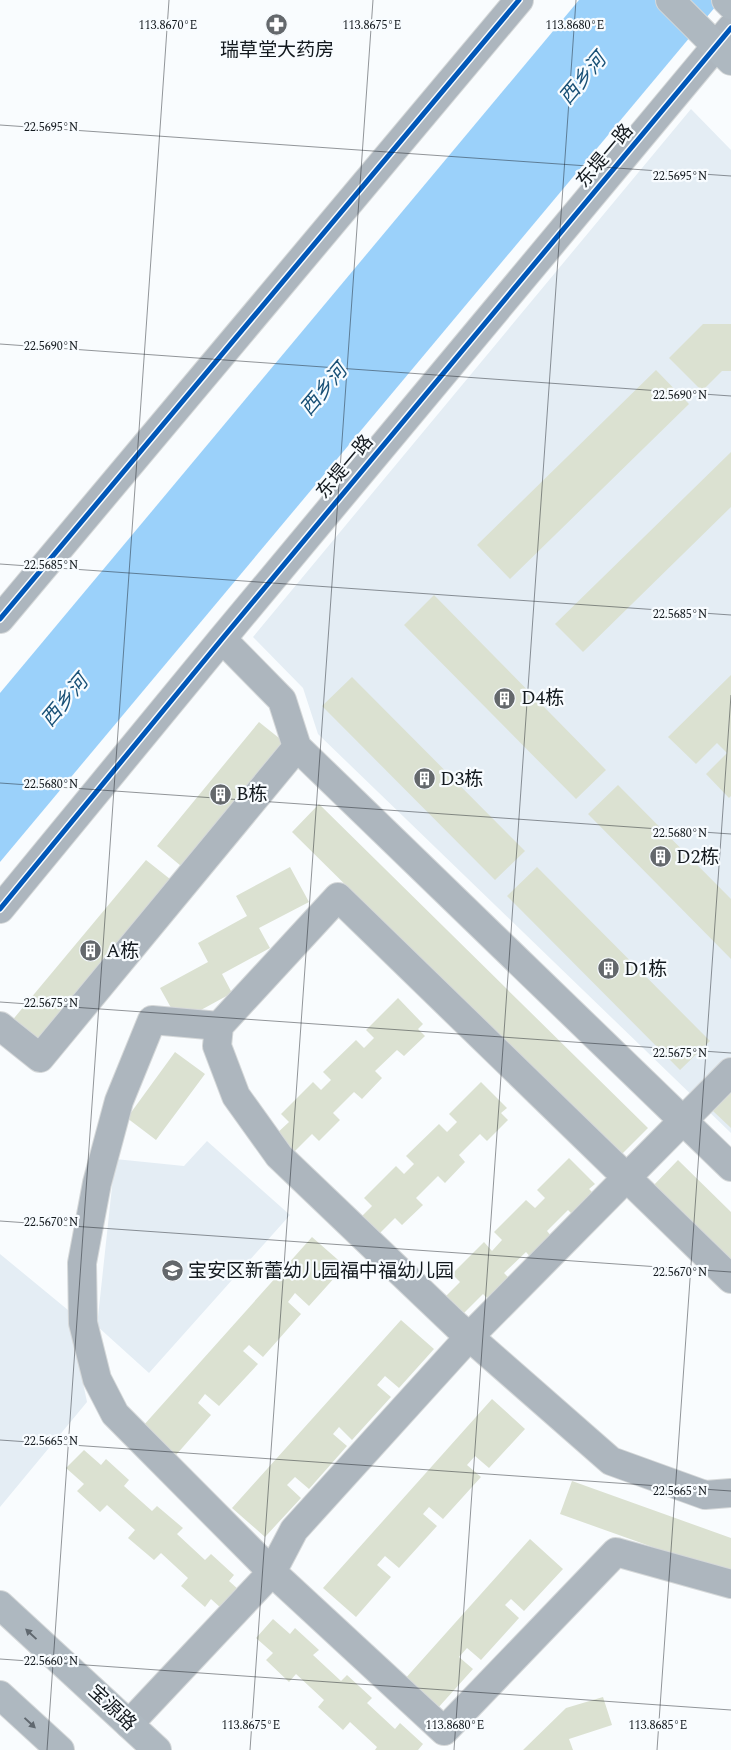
<svg xmlns="http://www.w3.org/2000/svg" width="731" height="1750" font-family="Spectral,'Noto Sans SC',serif">
<style>
.built{fill:#e4edf4}
.water{fill:#9bd1fa}
.building{fill:#dbe1d1}
.lines{fill:none;stroke-linecap:round;stroke-linejoin:round}
.minor-casing{stroke:#d5d8d9;stroke-width:30}
.major-casing{stroke:#d5d8d9;stroke-width:30}
.minor{stroke:#adb6be;stroke-width:28}
.major{stroke:#aeb8c0;stroke-width:28}
.cycleway-casing{stroke:#f8fcff;stroke-width:8}
.cycleway{stroke:#0057b8;stroke-width:5}
.oneway{fill:#60686f}
.ticks{fill:none;stroke:#13191e;stroke-width:1;stroke-opacity:0.45}
.labels{text-anchor:middle;dominant-baseline:central;stroke-width:4.5;stroke-linejoin:round;paint-order:stroke}
.poi-label{font-size:19px;fill:#13191e;stroke:#f8fcff;text-anchor:start}
.street-label{font-size:19px;fill:#13191e;stroke:#f8fcff}
.water-label{font-size:20px;font-style:italic;fill:#195177;stroke:#f8fcff}
.ticks-label{font-size:12px;text-anchor:middle;fill:#13191e;stroke:#f8fcff;stroke-width:4.5;stroke-linejoin:round;paint-order:stroke}
</style>
<rect width="100%" height="100%" fill="#f9fcfe"/>
<path class="built" d="M691,109L731,150V1133L318,734L303,688L253,637Z
M207,1141L290,1215L149,1373L97,1326L115,1159L184,1166Z
M0,1254L68,1310L87,1402L0,1507Z"/>
<path class="water" d="M579,0H721L0,862V693Z"/>
<path class="building" d="M703,324H731V371H722L702,391L669,358Z
M656,370L689,404L510,579L477,545Z
M731,452V507L583,652L555,624Z
M434,595L606,770L576,799L404,625Z
M731,675V796L729,798L706,774L727,753L717,743L696,764L668,737Z
M352,677L525,851L495,880L322,706Z
M259,722L284,742L181,866L157,846Z
M618,785L731,899V959L588,814Z
M319,804L648,1128L620,1156L292,832Z
M146,860L170,879L34,1043L10,1023Z
M290,867L309,902L259,928L270,948L222,974L232,993L179,1022L160,988L208,962L198,943L247,916L236,896Z
M537,867L710,1041L680,1070L507,896Z
M398,998L423,1024L418,1029L425,1036L404,1056L397,1050L375,1071L382,1078L362,1099L354,1092L333,1113L340,1120L319,1141L312,1134L293,1153L275,1135L289,1122L281,1114L313,1082L321,1090L331,1080L323,1072L356,1040L364,1048L374,1038L366,1030Z
M175,1052L205,1074L156,1140L127,1118Z
M481,1082L507,1108L501,1113L508,1120L487,1141L480,1134L459,1155L465,1162L445,1183L438,1176L416,1198L423,1205L402,1225L395,1218L376,1237L358,1220L372,1206L364,1198L396,1166L404,1174L414,1164L406,1156L439,1124L447,1132L457,1122L449,1114Z
M731,1092V1128L713,1111Z
M569,1158L595,1184L589,1189L596,1196L575,1217L568,1210L547,1231L553,1238L532,1259L526,1252L504,1273L511,1280L490,1301L483,1294L464,1313L446,1296L460,1282L452,1274L484,1242L492,1251L502,1240L494,1232L526,1200L535,1208L545,1198L537,1190Z
M678,1160L731,1212V1267L651,1188Z
M312,1237L345,1266L309,1306L295,1293L288,1302L301,1314L263,1357L249,1345L243,1351L258,1364L219,1406L205,1394L198,1403L211,1415L176,1455L143,1426Z
M401,1320L434,1349L399,1388L385,1376L377,1385L391,1397L352,1440L339,1427L333,1434L347,1446L309,1489L295,1477L287,1485L301,1498L265,1537L232,1508Z
M492,1399L525,1429L489,1468L475,1456L467,1465L481,1477L443,1519L429,1507L423,1514L437,1526L399,1568L385,1556L377,1565L391,1577L356,1617L323,1588Z
M84,1450L101,1465L106,1459L129,1480L124,1486L152,1511L157,1506L183,1528L177,1534L205,1560L211,1554L234,1575L229,1581L239,1590L222,1609L211,1599L205,1607L181,1586L188,1578L161,1553L154,1560L128,1538L135,1530L107,1505L100,1512L77,1491L84,1484L66,1468Z
M572,1481L731,1538V1575L560,1514Z
M530,1539L563,1569L524,1611L511,1599L505,1605L519,1618L481,1660L467,1648L459,1657L473,1669L437,1709L404,1680Z
M273,1619L290,1634L295,1628L319,1650L313,1655L341,1681L347,1675L372,1698L367,1703L395,1729L400,1723L423,1744L418,1750H375L377,1747L350,1722L343,1730L318,1707L324,1700L296,1674L289,1682L266,1660L273,1653L256,1638Z
M603,1697L612,1725L569,1739L573,1750H523L566,1708Z"/>
<g class="lines">
<defs>
<path id="minor" d="M0,619L519,0
M222,639L282,700L297,747L731,1167
M0,909L222,639L731,28
M0,1026L40,1058L297,747
M219,1026L152,1020L119,1101L97,1183L82,1263L83,1323L97,1379L115,1414L272,1572L444,1731L616,1552L731,1584
M731,1279L338,897L219,1026L217,1046L236,1096L279,1156L457,1326L611,1461L705,1495L731,1493
M129,1724L272,1572L294,1530L469,1337L731,1072"/>
<path id="major" d="M670,0L731,61
M726,0L731,5
M0,1605L157,1750
M0,1695L60,1750"/>
</defs>
<use href="#minor" class="minor-casing"/>
<use href="#major" class="major-casing"/>
<use href="#minor" class="minor"/>
<use href="#major" class="major"/>
<defs>
<path id="cycleway" d="M0,619L519,0
M0,909L222,639L731,28"/>
</defs>
<use href="#cycleway" class="cycleway-casing"/>
<use href="#cycleway" class="cycleway"/>
</g>
<defs><path id="oneway-solid" d="M-6-.8H1V-3.2L6.5 0L1 3.2V.8H-6Z" transform="scale(1.25)"/></defs>
<g class="oneway">
<use href="#oneway-solid" transform="translate(31 1634) rotate(-137)"/>
<use href="#oneway-solid" transform="translate(30 1723) rotate(43)"/>
</g>
<path class="ticks" d="M0,125L731,176M0,344L731,396M0,564L731,615M0,783L731,834M0,1002L731,1053M0,1221L731,1272M0,1440L731,1491M0,1659L731,1710M47,1750L169,0M250,1750L373,0M454,1750L576,0M657,1750L731,695"/>
<defs>
<symbol id="pharmacy-disc" viewBox="-11 -11 22 22"><circle r="9.5" fill="#64686c" stroke="#f8fcff"/><path d="M-2-6h4v4h4v4h-4v4h-4v-4h-4v-4h4Z" fill="#fff"/></symbol>
<symbol id="building-disc" viewBox="-11 -11 22 22"><circle r="9.5" fill="#64686c" stroke="#f8fcff"/><path d="M-4-6H4V6H1V3H-1V6H-4ZM-2.5-4.3h1.7v1.8h-1.7ZM.8-4.3h1.7v1.8H.8ZM-2.5-1h1.7V.8h-1.7ZM.8-1h1.7V.8H.8Z" fill="#fff"/></symbol>
<symbol id="school-disc" viewBox="-11 -11 22 22"><circle r="9.5" fill="#64686c" stroke="#f8fcff"/><path d="M0-5L7-2L0 1L-7-2ZM-4 1L0 2.5L4 1V4Q0 6-4 4Z" fill="#fff"/></symbol>
</defs>
<g fill-rule="evenodd">
<use href="#pharmacy-disc" x="264" y="12" width="25" height="25"/>
<use href="#building-disc" x="492" y="686" width="25" height="25"/>
<use href="#building-disc" x="412" y="766" width="25" height="25"/>
<use href="#building-disc" x="208" y="782" width="25" height="25"/>
<use href="#building-disc" x="648" y="844" width="25" height="25"/>
<use href="#building-disc" x="78" y="938" width="25" height="25"/>
<use href="#building-disc" x="596" y="956" width="25" height="25"/>
<use href="#school-disc" x="160" y="1258" width="25" height="25"/>
</g>
<g class="labels">
<g class="poi-label">
<text x="277" y="50" text-anchor="middle">瑞草堂大药房</text>
<text x="521" y="698">D4栋</text>
<text x="440" y="779">D3栋</text>
<text x="236" y="794">B栋</text>
<text x="676" y="857">D2栋</text>
<text x="106" y="951">A栋</text>
<text x="624" y="969">D1栋</text>
<text x="188" y="1271">宝安区新蕾幼儿园福中福幼儿园</text>
</g>
<g class="street-label">
<text transform="translate(605 156) rotate(-50)">东堤一路</text>
<text transform="translate(345 467) rotate(-50)">东堤一路</text>
<text transform="translate(112 1708) rotate(43)">宝源路</text>
</g>
<g class="water-label">
<text transform="translate(583 79) rotate(-50)">西乡河</text>
<text transform="translate(324 390) rotate(-50)">西乡河</text>
<text transform="translate(65 701) rotate(-50)">西乡河</text>
</g>
</g>
<g class="ticks-label">
<text x="168" y="29">113.8670°E</text>
<text x="372" y="29">113.8675°E</text>
<text x="575" y="29">113.8680°E</text>
<text x="51" y="131">22.5695°N</text>
<text x="680" y="180">22.5695°N</text>
<text x="51" y="350">22.5690°N</text>
<text x="680" y="399">22.5690°N</text>
<text x="51" y="569">22.5685°N</text>
<text x="680" y="618">22.5685°N</text>
<text x="51" y="788">22.5680°N</text>
<text x="680" y="837">22.5680°N</text>
<text x="51" y="1007">22.5675°N</text>
<text x="680" y="1057">22.5675°N</text>
<text x="51" y="1226">22.5670°N</text>
<text x="680" y="1276">22.5670°N</text>
<text x="51" y="1445">22.5665°N</text>
<text x="680" y="1495">22.5665°N</text>
<text x="51" y="1665">22.5660°N</text>
<text x="251" y="1729">113.8675°E</text>
<text x="455" y="1729">113.8680°E</text>
<text x="658" y="1729">113.8685°E</text>
</g>
</svg>
